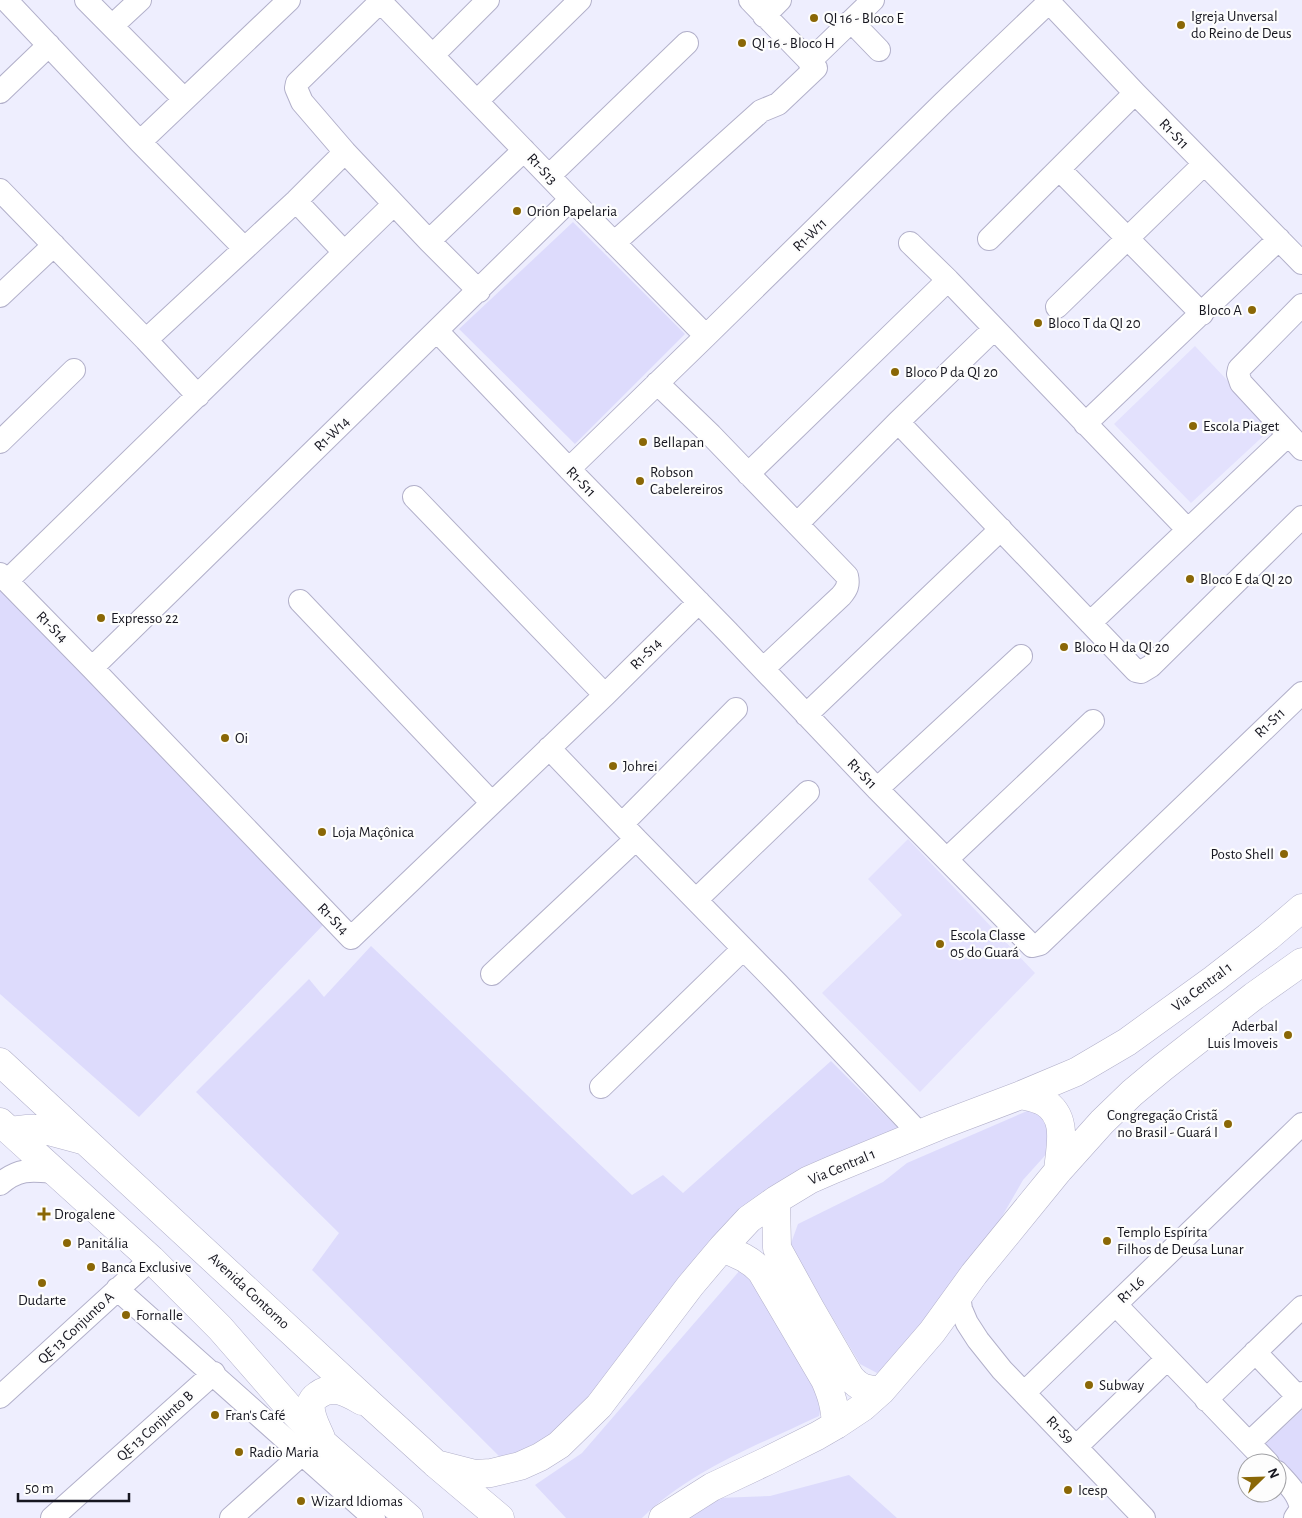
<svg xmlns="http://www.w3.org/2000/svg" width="1302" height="1518" font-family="'Alegreya Sans',sans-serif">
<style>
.built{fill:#e3e1fd}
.green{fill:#dddbfc}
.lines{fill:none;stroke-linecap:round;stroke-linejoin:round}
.minor-casing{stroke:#b2b0ca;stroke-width:24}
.major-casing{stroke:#b2b0ca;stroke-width:29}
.minor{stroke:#fff;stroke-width:22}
.major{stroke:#fff;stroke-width:28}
.poi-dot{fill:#8a6706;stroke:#fdfdfd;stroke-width:2}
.labels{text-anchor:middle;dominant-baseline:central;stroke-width:4.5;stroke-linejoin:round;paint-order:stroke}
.poi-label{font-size:15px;fill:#171720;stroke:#fdfdfd;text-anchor:start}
.street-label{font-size:15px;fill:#171720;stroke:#fdfdfd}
</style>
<rect width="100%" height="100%" fill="#eeeefe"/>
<path class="built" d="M1195,346L1272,428L1191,503L1114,424Z
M908,839L1035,973L920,1092L822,993L902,915L868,879Z"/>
<path class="green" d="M573,222L685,334L575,444L459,329Z
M0,584L325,923L139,1117L0,994Z
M371,946L632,1195L663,1175L683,1193L831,1061L904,1134L809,1164L693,1264L570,1427L502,1459L312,1270L339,1233L196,1092L309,979L324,997Z
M1034,1108L1047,1113L1050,1150L1023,1180L1000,1220L890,1365L877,1373L860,1364L790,1246L798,1224L883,1182L907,1163Z
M741,1269L752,1275L824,1394L819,1416C758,1445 691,1470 642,1518H566L535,1485L582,1453Z
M1302,1410V1483L1265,1444Z
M849,1475L897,1518H688L718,1498L770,1496Z"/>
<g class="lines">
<defs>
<path id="minor" d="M6,0L140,142L244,248
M86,0L184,99
M379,0L571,199L706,336
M380,2L297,83L296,88L302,102L345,152L429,241L479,291
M1049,2L1135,93L1302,263
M764,16L780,0
M851,21L879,50
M112,26L140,0
M433,55L488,0
M809,62L873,0
M0,92L49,45
M477,101L580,0
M140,142L289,0
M1059,169L1202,314
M549,176L687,43
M0,190L146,340L198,396
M296,201L344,252
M989,239L1135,93
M429,241L524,150
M614,243L761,111L778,104L816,68L750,0
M910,243L948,280L1188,530
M0,296L54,245
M1302,305L1239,369L1238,374L1241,383L1302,449
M1057,307L1204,164
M437,331L569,469L727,631L877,789L1032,946L1040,944L1302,693
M146,340L296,201L345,152
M657,383L711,435L847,576C849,585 847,589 841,596L763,669
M898,422L1136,671L1141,672L1151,666L1302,517
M1085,424L1279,239
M0,442L74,370
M569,469L706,336L943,103L1051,0
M748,474L948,280
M414,497L605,695
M797,524L898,422L994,329
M0,574L92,668L351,938L605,695L699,602
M7,581L394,204
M300,601L492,803
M1090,623L1288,435
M92,668L571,199
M806,715L1001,529
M549,748L636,839L778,984L920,1134
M877,789L1021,656
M622,824L736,709
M947,859L1093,721
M696,900L808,792
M492,974L636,839
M601,1087L743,949
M0,1184C19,1168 31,1170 54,1172
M117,1289L374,1518
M959,1295L961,1309L967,1323L978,1340L1002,1370L1144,1518
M1116,1305L1268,1463
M1255,1352L1298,1397
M1024,1393L1302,1124
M0,1397L151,1259
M1206,1400L1302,1307
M1249,1443L1302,1393
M1076,1447L1167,1359
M1277,1472C1287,1483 1299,1494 1301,1509L1295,1518
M52,1518L214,1373
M231,1518L302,1454"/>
<path id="major" d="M0,1062L372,1406L436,1464L500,1518
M1021,1095C1029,1097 1037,1098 1044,1102C1069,1117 1060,1147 1058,1171
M0,1122L151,1259L220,1328L288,1406L323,1443L409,1518
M10,1131L27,1129H41L82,1140
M776,1200L777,1248L810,1308L850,1377C860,1389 866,1389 881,1391
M722,1248C737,1254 750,1259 761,1271L825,1380C832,1396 835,1407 836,1425
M321,1438C317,1428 309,1415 311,1404C312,1400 315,1397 318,1395C333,1384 348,1393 362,1401
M436,1464L475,1474L491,1473L520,1466L540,1457L559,1445L599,1406L690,1286L722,1248L749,1219L776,1200L809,1180L832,1170L939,1126L1021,1095L1076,1072L1127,1042L1214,979L1268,937L1302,908
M663,1518L712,1487L767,1461L817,1436L836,1425L863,1407L881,1391L932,1332L974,1274L1058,1171L1102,1122L1132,1093L1162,1068L1254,996L1302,962"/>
</defs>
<use href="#minor" class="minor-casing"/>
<use href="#major" class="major-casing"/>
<use href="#minor" class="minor"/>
<use href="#major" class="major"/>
</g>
<g class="poi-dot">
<circle cx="814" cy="18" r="5"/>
<circle cx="1181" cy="25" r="5"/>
<circle cx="742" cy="43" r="5"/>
<circle cx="517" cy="211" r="5"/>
<circle cx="1252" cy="310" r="5"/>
<circle cx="1038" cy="323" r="5"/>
<circle cx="895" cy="372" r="5"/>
<circle cx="1193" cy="426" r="5"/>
<circle cx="643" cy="442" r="5"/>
<circle cx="640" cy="481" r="5"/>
<circle cx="1190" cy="579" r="5"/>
<circle cx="101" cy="618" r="5"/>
<circle cx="1064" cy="647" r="5"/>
<circle cx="225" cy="738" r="5"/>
<circle cx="613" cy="766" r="5"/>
<circle cx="322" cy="832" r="5"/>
<circle cx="1284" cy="854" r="5"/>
<circle cx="940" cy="944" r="5"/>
<circle cx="1288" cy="1035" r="5"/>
<circle cx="1228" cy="1124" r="5"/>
<path d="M41.5 1206.5h5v5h5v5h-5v5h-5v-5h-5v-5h5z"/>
<circle cx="1107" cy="1241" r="5"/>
<circle cx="67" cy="1243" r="5"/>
<circle cx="91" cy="1267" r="5"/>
<circle cx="42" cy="1283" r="5"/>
<circle cx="126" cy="1315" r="5"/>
<circle cx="1089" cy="1385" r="5"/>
<circle cx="215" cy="1415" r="5"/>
<circle cx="239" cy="1452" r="5"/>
<circle cx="1068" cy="1490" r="5"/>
<circle cx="301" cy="1501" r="5"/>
</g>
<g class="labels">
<g class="poi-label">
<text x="1191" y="16">Igreja Unversal<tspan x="1191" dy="17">do Reino de Deus</tspan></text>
<text x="824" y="18">QI 16 - Bloco E</text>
<text x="752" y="43">QI 16 - Bloco H</text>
<text x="527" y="211">Orion Papelaria</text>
<text x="1242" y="310" text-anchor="end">Bloco A</text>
<text x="1048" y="323">Bloco T da QI 20</text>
<text x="905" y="372">Bloco P da QI 20</text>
<text x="1203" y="426">Escola Piaget</text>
<text x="653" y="442">Bellapan</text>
<text x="650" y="472">Robson<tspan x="650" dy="17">Cabelereiros</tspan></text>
<text x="1200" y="579">Bloco E da QI 20</text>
<text x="111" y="618">Expresso 22</text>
<text x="1074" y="647">Bloco H da QI 20</text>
<text x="235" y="738">Oi</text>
<text x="623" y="766">Johrei</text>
<text x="332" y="832">Loja Maçônica</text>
<text x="1274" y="854" text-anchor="end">Posto Shell</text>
<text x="950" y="935">Escola Classe<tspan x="950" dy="17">05 do Guará</tspan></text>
<text x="1278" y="1026" text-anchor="end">Aderbal<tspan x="1278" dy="17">Luis Imoveis</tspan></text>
<text x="1218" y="1115" text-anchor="end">Congregação Cristã<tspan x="1218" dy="17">no Brasil - Guará I</tspan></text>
<text x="54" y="1214">Drogalene</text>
<text x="1117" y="1232">Templo Espírita<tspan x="1117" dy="17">Filhos de Deusa Lunar</tspan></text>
<text x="77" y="1243">Panitália</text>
<text x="101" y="1267">Banca Exclusive</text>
<text x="42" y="1300" text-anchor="middle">Dudarte</text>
<text x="136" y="1315">Fornalle</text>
<text x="1099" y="1385">Subway</text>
<text x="225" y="1415">Fran's Café</text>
<text x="249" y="1452">Radio Maria</text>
<text x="1078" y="1490">Icesp</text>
<text x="311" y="1501">Wizard Idiomas</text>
</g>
<g class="street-label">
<text transform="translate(1174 134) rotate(46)">R1-S11</text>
<text transform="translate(542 169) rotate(47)">R1-S13</text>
<text transform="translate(810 235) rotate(-44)">R1-W11</text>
<text transform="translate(332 434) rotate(-44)">R1-W14</text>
<text transform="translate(581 482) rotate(46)">R1-S11</text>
<text transform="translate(52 627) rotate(45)">R1-S14</text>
<text transform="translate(646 654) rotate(-45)">R1-S14</text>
<text transform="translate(1270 723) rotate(-44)">R1-S11</text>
<text transform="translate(862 774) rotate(46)">R1-S11</text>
<text transform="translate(333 919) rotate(46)">R1-S14</text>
<text transform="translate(1202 987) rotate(-37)">Via Central 1</text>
<text transform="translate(842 1167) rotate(-23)">Via Central 1</text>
<text transform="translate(1131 1290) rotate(-44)">R1-L6</text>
<text transform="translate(249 1291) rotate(43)">Avenida Contorno</text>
<text transform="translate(76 1328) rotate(-43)">QE 13 Conjunto A</text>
<text transform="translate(155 1426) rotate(-42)">QE 13 Conjunto B</text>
<text transform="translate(1060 1430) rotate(46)">R1-S9</text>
</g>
</g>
<g transform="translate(1262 1478) rotate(67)"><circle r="24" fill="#fdfdfd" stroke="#a1a1a5"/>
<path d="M0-4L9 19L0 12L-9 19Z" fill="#8a6706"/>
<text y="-8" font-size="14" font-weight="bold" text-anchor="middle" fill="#171720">N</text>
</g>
<path d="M18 1493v8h111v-8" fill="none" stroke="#171720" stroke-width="2.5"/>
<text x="25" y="1493" font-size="15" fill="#171720" stroke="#fdfdfd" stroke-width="4" paint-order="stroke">50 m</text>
</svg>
